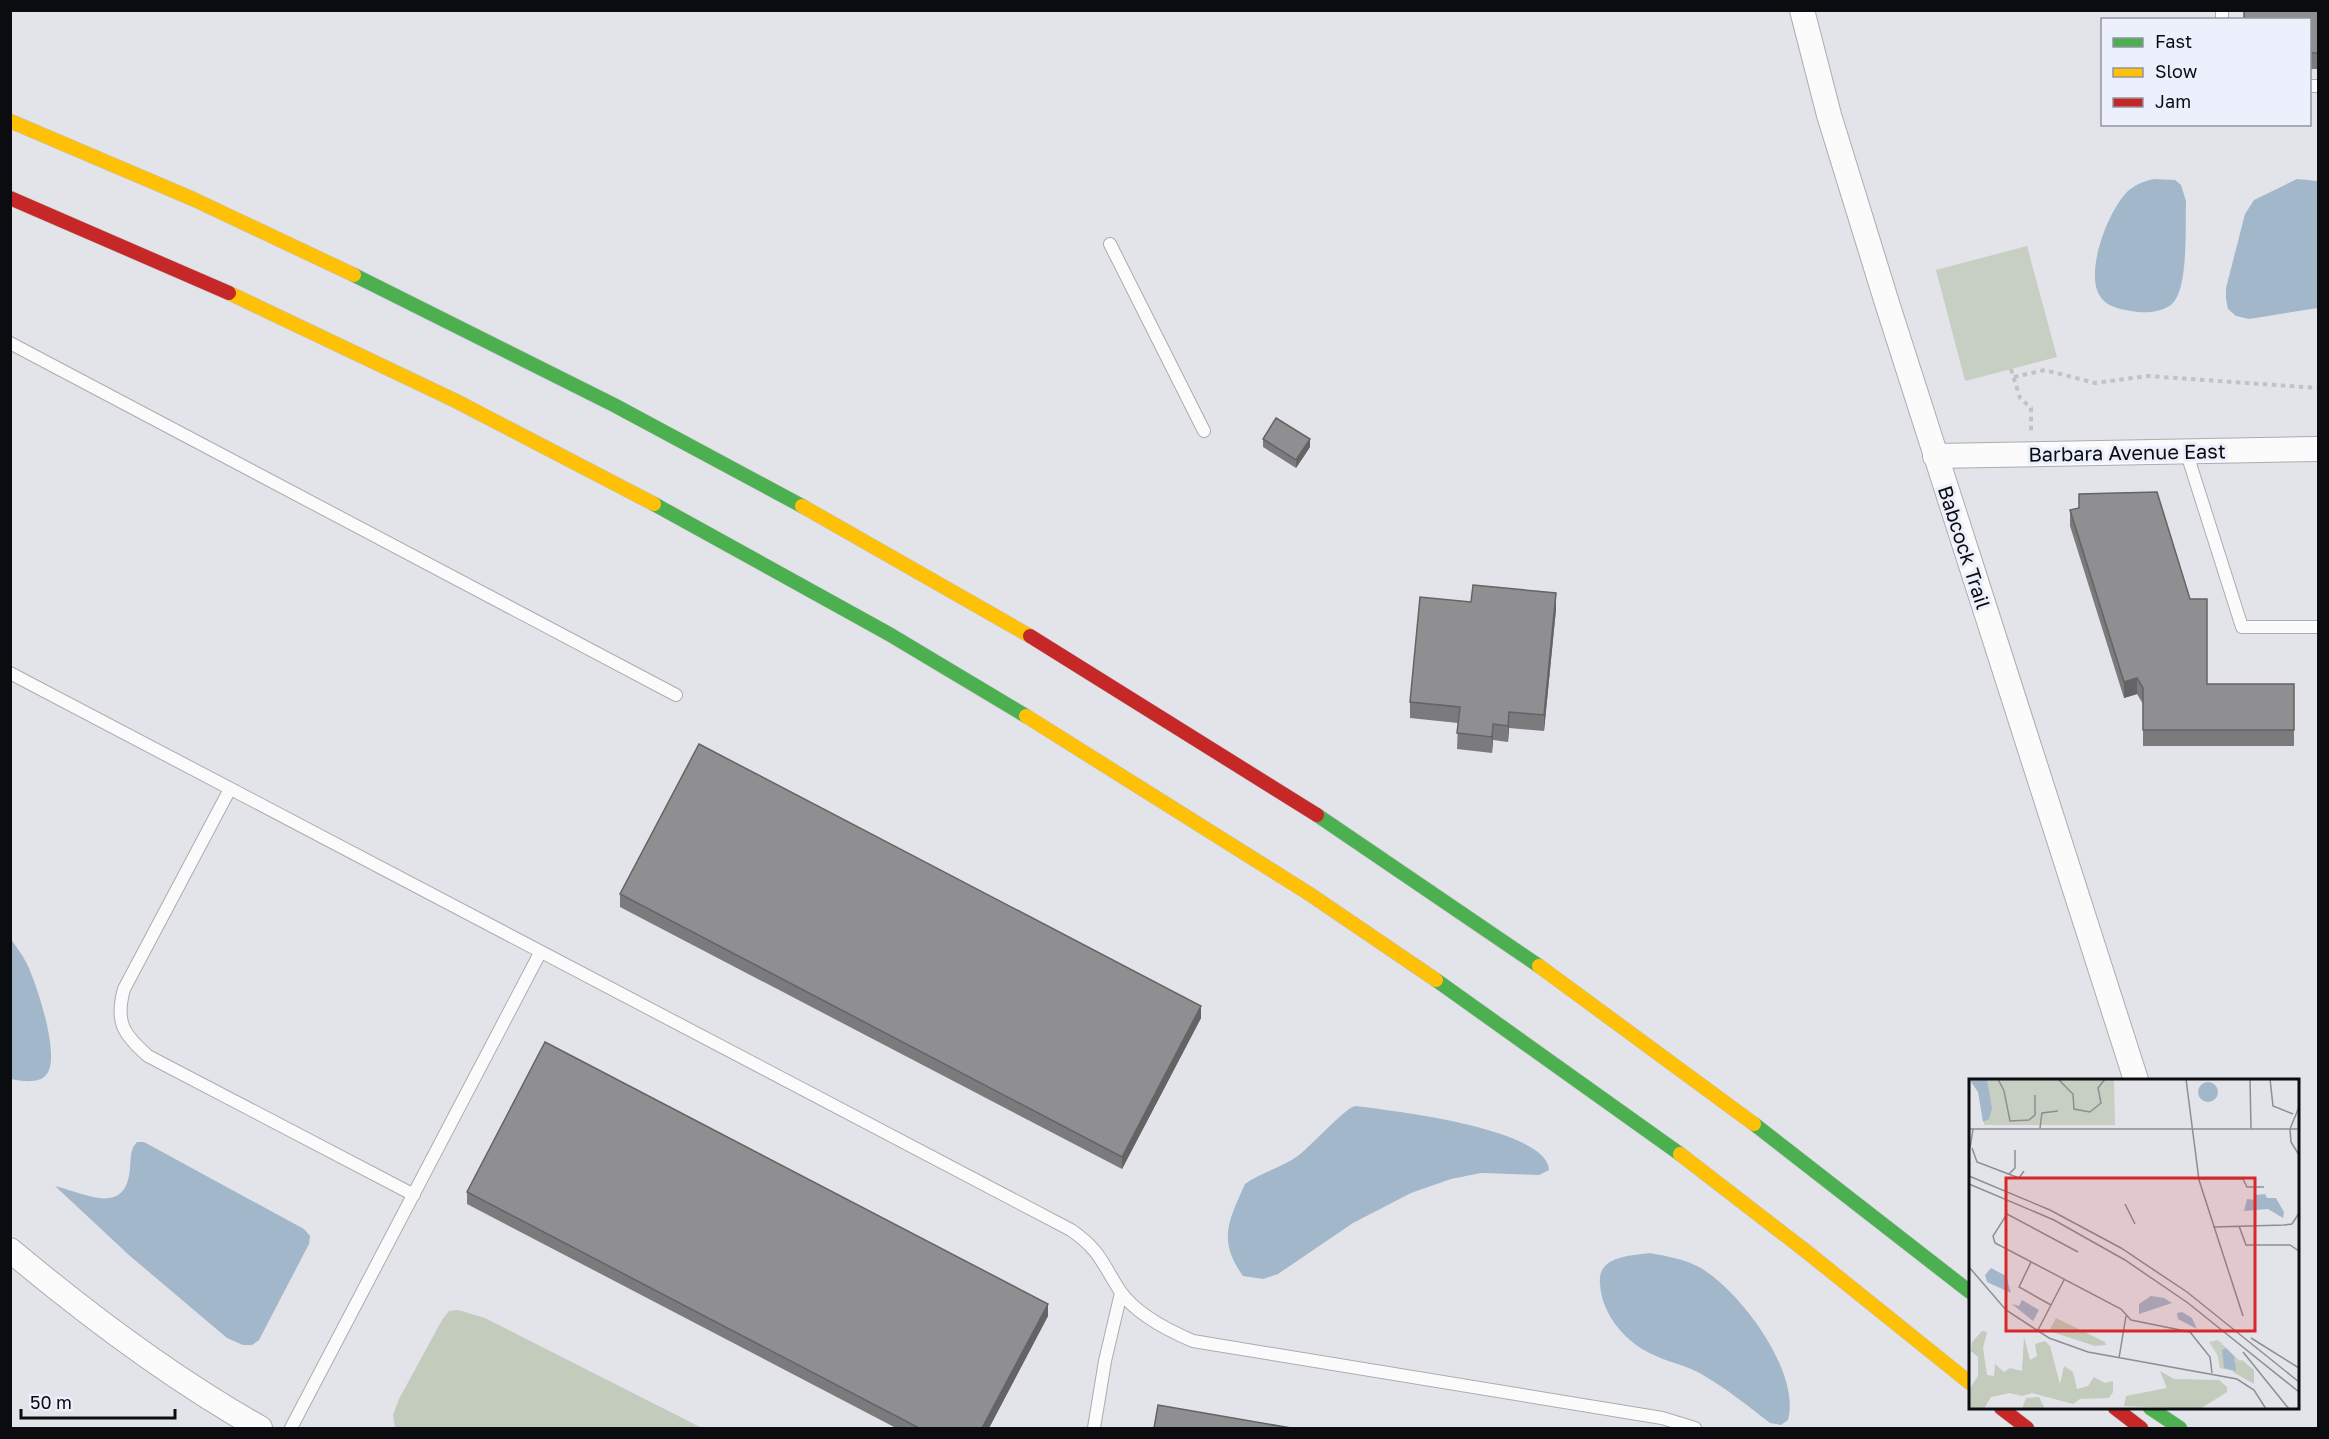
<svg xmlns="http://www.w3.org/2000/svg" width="2329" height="1439" font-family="'Golos Text',sans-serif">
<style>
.green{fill:#c6cfc1}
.forest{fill:#c2cbbc}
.water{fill:#a3b7ca}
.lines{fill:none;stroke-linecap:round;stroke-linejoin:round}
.lane-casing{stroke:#abacb1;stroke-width:14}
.street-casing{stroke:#abacb1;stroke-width:26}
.fast-casing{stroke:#bfc0c3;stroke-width:15}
.slow-casing{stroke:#bfc0c3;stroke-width:15}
.jam-casing{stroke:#bfc0c3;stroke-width:15}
.path{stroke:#c2c2c4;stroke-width:4;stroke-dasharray:4.5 4.5;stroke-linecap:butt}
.lane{stroke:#fbfbfc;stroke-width:12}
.street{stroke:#fbfbfc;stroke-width:24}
.fast{stroke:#4caf50;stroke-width:14}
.slow{stroke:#ffc107;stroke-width:14}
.jam{stroke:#c62828;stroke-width:14}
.wall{fill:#7b7a7c}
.shaded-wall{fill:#646365}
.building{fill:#8f8e90;stroke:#646365;stroke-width:1.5}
.labels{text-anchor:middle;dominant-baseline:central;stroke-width:6;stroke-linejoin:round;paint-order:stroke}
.street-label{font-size:20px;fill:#0b0c10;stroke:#ecf0fc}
.inset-road{fill:none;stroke:#8c8e93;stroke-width:1.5}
.view{fill:#d62828;fill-opacity:0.15;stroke:#d62828;stroke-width:3}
.inset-edge{fill:none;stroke:#0b0c10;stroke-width:3}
</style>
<rect width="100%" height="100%" fill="#e2e4ea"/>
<path class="green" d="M2027,246L2057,357L1965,381L1936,270Z"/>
<path class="forest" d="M458,1310L485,1318L702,1428H395L393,1415L399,1399L442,1320L449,1311Z"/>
<path class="water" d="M2154,179L2175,180L2181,185L2186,201C2185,224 2189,288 2172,304C2162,312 2149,313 2137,312C2124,310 2107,308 2100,296C2084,272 2109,208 2129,190C2137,184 2144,181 2154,179Z
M2297,179L2318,181V308L2249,319L2236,316L2228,309L2226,299V288L2245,214L2254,200Z
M11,939C16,947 22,954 26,962C36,981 62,1059 46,1075C39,1084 21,1081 11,1079Z
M1355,1106C1388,1110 1548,1128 1549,1170L1539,1175L1481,1173L1451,1179L1411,1193L1353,1223L1278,1274L1263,1279L1243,1276C1217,1240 1229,1220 1245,1184C1261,1172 1282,1168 1299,1155C1312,1145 1344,1109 1355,1106Z
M137,1142H144L304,1229L310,1236L309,1244L259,1340L252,1345H243L227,1338L130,1256L55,1186C87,1194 126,1217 130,1168C131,1158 130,1149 137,1142Z
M1650,1253C1666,1256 1684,1259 1699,1267C1740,1290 1801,1372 1788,1420L1781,1425L1770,1423C1748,1406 1727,1389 1703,1375C1689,1366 1671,1363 1656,1356C1627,1344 1602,1316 1600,1284C1597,1256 1629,1256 1650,1253Z"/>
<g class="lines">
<defs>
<path id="lane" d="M2222,10V20
M2310,86H2318
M1110,244L1204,431
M10,343L676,695
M2186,451L2242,627H2318
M10,673L1071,1230C1100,1250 1102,1263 1120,1291C1136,1314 1167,1330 1193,1341L1662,1418L1695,1428
M230,789L124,989C115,1022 123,1034 148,1056L414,1195
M291,1428L540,953
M1094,1428L1105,1361L1121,1293"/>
<path id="street" d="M1802,10L1829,115L1887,303L2136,1080
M1935,456L2318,449
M10,1250C89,1316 171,1378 260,1428"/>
<path id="fast" d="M354,275L614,405L802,506
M654,504L889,634L1026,716
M1317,815L1539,966
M1436,980L1680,1154
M1754,1124L1970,1292
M2150,1408L2180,1428"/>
<path id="slow" d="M10,121L193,199L354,275
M229,293L456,401L654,504
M802,506L1030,636
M1026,716L1308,893L1436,980
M1539,966L1754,1124
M1680,1154L1807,1252L1970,1383"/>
<path id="jam" d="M10,198L229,293
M1030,636L1317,815
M2001,1408L2027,1428
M2115,1408L2141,1428"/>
</defs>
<use href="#lane" class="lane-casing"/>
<use href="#street" class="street-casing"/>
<use href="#fast" class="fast-casing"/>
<use href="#slow" class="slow-casing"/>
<use href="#jam" class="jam-casing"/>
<path class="path" d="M2011,369L2020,398L2031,408V432
M2014,377L2045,370L2095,383L2148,376L2318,388"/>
<use href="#lane" class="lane"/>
<use href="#street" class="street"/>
<use href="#fast" class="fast"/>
<use href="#slow" class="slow"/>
<use href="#jam" class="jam"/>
</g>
<path class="wall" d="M2319,10V69H2310V20Z
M1263,439L1310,447L1296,468L1263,447Z
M2070,510L2207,684H2294V746H2143V704L2137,694L2124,698L2070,526Z
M1471,602L1556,609L1544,731L1509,728L1508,742L1493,740L1492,753L1457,749L1458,723L1410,718V702Z
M620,894L1201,1018L1122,1169L620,907Z
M467,1192L1048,1316L989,1428H896L467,1204Z"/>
<path class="shaded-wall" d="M1310,439V447L1296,468V460Z
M1556,593V609L1544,731V715Z
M2137,678V694L2124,698V682Z
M1509,712V728L1508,742V726Z
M1493,724V740L1492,753V737Z
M1201,1006V1018L1122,1169V1157Z
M1048,1304V1316L989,1428H982Z"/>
<path class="building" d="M2244,10H2319V53H2310V20H2244Z
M1276,418L1310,439L1296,460L1263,439Z
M2157,492L2190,599H2207V684H2294V730H2143V688L2137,678L2124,682L2070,510L2079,508V494Z
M1473,585L1556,593L1544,715L1509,712L1508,726L1493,724L1492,737L1457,733L1460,707L1410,702L1420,597L1471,602Z
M699,744L1201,1006L1122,1157L620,894Z
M545,1042L1048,1304L982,1428H919L467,1192Z
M1158,1405L1291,1428H1154Z"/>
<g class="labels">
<g class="street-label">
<text transform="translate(2127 452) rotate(-1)">Barbara Avenue East</text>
<text transform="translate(1965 547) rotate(72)">Babcock Trail</text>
</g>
</g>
<g transform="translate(1969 1079)">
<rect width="330" height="330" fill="#e2e4ea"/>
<path d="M15,0H145L146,46H15ZM249,261L272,283V294L251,289L248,275L240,263Z" fill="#c6cfc1"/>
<path d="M87,239L136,263L137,266L126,267L80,252ZM13,252L18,253L14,269L18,296L25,297L26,285L35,293L41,289L53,292L55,258L61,281L68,277L66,265L76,262L81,267L91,305L95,287L104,293L108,310L119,307L125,298L136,304L144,302V313L140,319L111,320L104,325L63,314L53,317L41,314L22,318L15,330H1L0,311L9,297V278L2,272L3,263ZM273,281L285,291V305L264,293L266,284ZM191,292L205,300L250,301L258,308V313L231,330L155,327L157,317L198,309ZM70,318L76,330H53L57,319Z" fill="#c2cbbc"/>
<path d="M18,0L23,30L20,40L14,43L9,13L0,0ZM229 13a10 10 0 1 1 20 0a10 10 0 1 1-20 0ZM296,115L298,119H307L315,133L314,139L299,130L275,132L278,120L287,121V116ZM22,189L37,197L42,214L18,203L16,196ZM182,217L195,219L203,224L170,235V225ZM53,221L70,231L64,242L43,225L50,227ZM213,233L223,239L228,250L209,240L208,234ZM257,269L265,277L267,292L255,289L253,271Z" fill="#a3b7ca"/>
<path class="inset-road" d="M29,0L35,12L41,42L60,41L66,36V16M89,0L104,15L105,30L121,33L132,24L129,9L136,0M217,0L230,101L274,237M281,0L282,50M301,0L304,27L324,35M330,28L321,50L322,63L330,76M71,49L73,34L89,32M0,50H330M1,69L4,50M3,69L8,83L50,99L55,92M40,95L46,89V71M0,97L81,131L152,169L218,213L330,303M230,100H274L278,108H295M0,105L85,141L156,181L219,224L330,313M156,125L166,145M270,147L277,166H321L330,172M244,148L315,146L323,145L330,134M109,173L38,135L24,157L26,164L152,230L162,241L221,253L241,278L243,294M62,183L50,208L82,226M0,188L37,231L80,259L119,273L268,300L285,311L297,330M68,253L95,201M282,259L330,289M274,273L320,330M150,279L157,237"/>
<path class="view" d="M37,99H286V252H37Z"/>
<rect width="330" height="330" class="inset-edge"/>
</g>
<rect width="2329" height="1439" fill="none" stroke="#0b0c10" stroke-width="24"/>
<rect x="2101" y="18" width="210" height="108" fill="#ecf0fc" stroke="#92959e" stroke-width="1.5"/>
<rect x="2113" y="38" width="30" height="9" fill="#4caf50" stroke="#92959e" stroke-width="1.5"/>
<text x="2155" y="48" font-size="18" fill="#0b0c10">Fast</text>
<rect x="2113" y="68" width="30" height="9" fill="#ffc107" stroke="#92959e" stroke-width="1.5"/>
<text x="2155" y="78" font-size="18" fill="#0b0c10">Slow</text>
<rect x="2113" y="98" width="30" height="9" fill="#c62828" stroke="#92959e" stroke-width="1.5"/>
<text x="2155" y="108" font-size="18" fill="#0b0c10">Jam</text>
<path d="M21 1409v9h154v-9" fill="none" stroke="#0b0c10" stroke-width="3"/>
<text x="30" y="1409" font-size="18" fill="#0b0c10" stroke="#ecf0fc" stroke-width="4.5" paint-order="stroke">50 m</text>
</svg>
